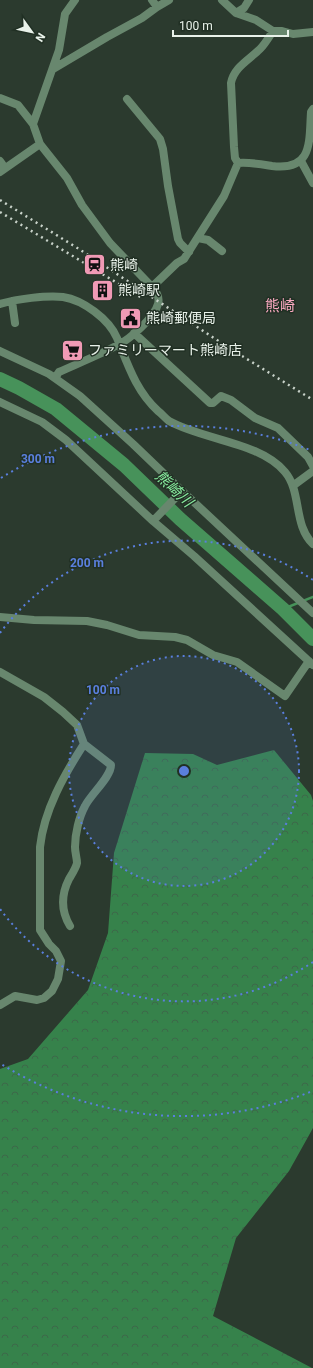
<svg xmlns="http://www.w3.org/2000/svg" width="313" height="1368" font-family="Roboto,'Noto Sans JP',sans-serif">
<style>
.forest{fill:url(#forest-crowns)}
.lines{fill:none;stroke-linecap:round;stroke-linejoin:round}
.stream{stroke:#47925a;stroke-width:2.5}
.river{stroke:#47925a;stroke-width:14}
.minor{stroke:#68876e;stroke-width:8}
.rail{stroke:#c8d2c9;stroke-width:2.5;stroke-dasharray:2 4;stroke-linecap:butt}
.ring{fill:none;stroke:#5a7fdd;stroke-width:2;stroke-dasharray:2 4}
.labels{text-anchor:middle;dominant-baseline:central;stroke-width:3;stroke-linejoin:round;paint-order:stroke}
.poi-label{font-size:14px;fill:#e9f2ea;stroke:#213024;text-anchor:start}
.neighbourhood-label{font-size:15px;fill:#faa9c1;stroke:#213024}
.water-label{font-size:15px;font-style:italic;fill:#89eea0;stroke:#213024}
.centre{fill:#5a7fdd;stroke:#213024;stroke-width:2}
.ring-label{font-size:12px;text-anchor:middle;font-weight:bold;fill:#5a7fdd;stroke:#213024;stroke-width:3;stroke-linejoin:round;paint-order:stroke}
</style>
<defs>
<pattern id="forest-crowns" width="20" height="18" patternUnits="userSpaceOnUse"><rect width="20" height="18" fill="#36824b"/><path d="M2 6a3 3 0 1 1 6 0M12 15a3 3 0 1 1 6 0" fill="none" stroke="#3d6849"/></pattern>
</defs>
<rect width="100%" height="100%" fill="#2b3a2e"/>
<path class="forest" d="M274,750L311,795L313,801V1128L289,1171L236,1238L213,1316L312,1368H0V1069L28,1059L88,990L108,933L114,853L145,753L193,754L217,765Z"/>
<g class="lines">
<path class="stream" d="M283,609L313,597"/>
<path class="river" d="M0,379L19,388L56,409L124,465L180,519L283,609L313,639"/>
<path class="minor" d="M152,0L157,7
M222,0L236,13L256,20L273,31H282L293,34L313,32
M236,13L244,8L249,0
M53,69L107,37L142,18L157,7L169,0
M0,98L18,105L33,124L40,144L67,178L82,205L110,243L152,287C157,292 160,297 158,304C155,317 130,339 118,345C99,355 79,363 59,372L55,378
M127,99L160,139L163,149L168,186L178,239L180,243L189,252
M33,124L59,50L65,14L75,0
M0,161L5,168
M301,161L313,183
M238,163C250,162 260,164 272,166C313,171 309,142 311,112L313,109
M0,172L40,144
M198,238L208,240L222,251
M152,287L177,263L184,259L224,196L238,163L235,158L234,147L231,83C234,67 249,60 260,49C265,44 269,37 273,31
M12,301L15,323
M0,304C16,299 47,295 63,297C83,300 109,319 117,338C128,365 136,391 158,411C162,414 165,418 169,421C203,440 260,442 285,472C302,492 293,525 313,544
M134,333L210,403H213L221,396L231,400L255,418L278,428L308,457L313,466
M0,351L49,374L80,396L133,444L182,491L313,613
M0,402L42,422L66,440L153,521L194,556L313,665
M294,485L313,471
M153,521L182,491
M0,617L34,620L87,621L107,625L139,635L175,637L187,640L213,655L237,662L285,696L309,661
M0,672L44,697L63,712L77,725L84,744L111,765C111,777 91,794 85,806C79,817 75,834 75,847C75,853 77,858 77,863C76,868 72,874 69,879C61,895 61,911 70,926
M0,1005L15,996L37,1000L44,998L52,991L58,979L61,961L56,951L49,944L40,930V847C44,810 64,775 84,744"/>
<path class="rail" d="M0,200L79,249L226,346L313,400
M0,212L142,298"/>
</g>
<circle cx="184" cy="771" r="115" fill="#5a7fdd" fill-opacity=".12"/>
<g class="ring">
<circle cx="184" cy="771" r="115"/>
<path d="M313 962A230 230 0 0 1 0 909M0 633A230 230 0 0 1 313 580"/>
<path d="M310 1092A345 345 0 0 1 1 1064M1 478A345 345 0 0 1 310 450"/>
</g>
<defs>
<symbol id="station-square" viewBox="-11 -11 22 22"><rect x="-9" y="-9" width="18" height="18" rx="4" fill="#f09ab5" stroke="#213024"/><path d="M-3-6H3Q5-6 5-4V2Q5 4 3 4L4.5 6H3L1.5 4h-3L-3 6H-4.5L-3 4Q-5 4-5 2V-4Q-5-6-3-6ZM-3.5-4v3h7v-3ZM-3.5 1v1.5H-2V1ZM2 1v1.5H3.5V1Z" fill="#111"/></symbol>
<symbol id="building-square" viewBox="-11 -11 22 22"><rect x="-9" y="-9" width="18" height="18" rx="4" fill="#f09ab5" stroke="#213024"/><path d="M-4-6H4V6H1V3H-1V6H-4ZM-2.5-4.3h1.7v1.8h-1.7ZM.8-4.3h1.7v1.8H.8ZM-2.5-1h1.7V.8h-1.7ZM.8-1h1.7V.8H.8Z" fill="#111"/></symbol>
<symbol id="civic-square" viewBox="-11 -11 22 22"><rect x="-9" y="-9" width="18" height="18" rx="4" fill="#f09ab5" stroke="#213024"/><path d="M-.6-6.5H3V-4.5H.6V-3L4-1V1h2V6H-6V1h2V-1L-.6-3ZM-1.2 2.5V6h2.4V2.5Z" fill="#111"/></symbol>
<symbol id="supermarket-square" viewBox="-11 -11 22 22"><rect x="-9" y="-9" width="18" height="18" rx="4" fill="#f09ab5" stroke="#213024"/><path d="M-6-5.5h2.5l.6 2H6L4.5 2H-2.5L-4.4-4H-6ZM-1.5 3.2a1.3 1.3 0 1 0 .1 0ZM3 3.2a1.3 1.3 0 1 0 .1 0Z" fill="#111"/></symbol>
</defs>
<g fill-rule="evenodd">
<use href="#station-square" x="82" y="252" width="25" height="25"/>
<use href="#building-square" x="90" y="278" width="25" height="25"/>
<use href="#civic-square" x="118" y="306" width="25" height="25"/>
<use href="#supermarket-square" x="60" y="338" width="25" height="25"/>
</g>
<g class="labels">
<g class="poi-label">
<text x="110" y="265">熊崎</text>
<text x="118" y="290">熊崎駅</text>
<text x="146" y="318">熊崎郵便局</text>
<text x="88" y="350">ファミリーマート熊崎店</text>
</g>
<g class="neighbourhood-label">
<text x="280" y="306">熊崎</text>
</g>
<g class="water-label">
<text transform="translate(174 489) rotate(43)">熊崎川</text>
</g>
</g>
<circle cx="184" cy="771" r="6" class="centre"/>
<g class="ring-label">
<text x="38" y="463">300 m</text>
<text x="87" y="567">200 m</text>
<text x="103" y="694">100 m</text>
</g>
<g transform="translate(32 32) rotate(123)" stroke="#213024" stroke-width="3" paint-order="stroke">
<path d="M0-3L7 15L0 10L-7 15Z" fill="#e9f2ea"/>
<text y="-6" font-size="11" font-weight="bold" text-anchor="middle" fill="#e9f2ea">N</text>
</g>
<path d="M173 30v6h115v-6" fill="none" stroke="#e9f2ea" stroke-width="2"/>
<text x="179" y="30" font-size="12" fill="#e9f2ea" stroke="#213024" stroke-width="3" paint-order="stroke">100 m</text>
</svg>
